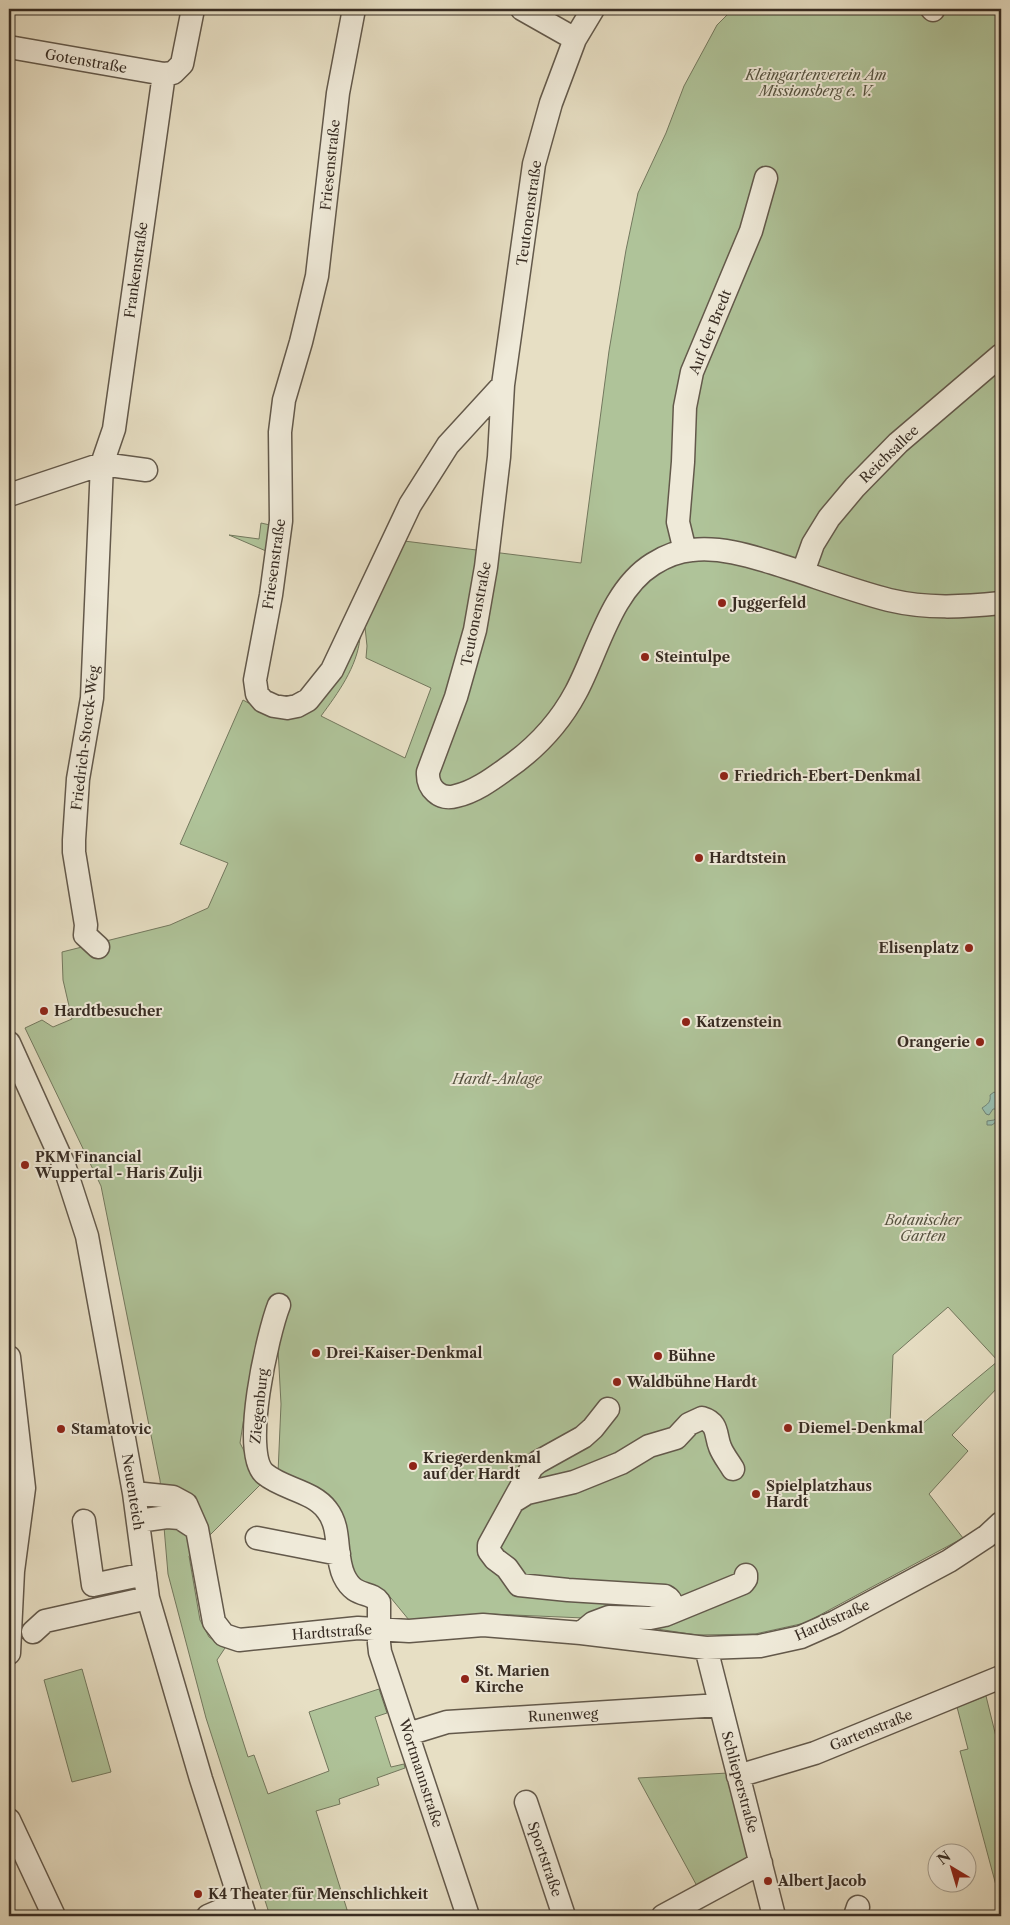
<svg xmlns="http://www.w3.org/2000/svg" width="1010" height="1925" font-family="'Libre Caslon Text',serif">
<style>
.green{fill:#afc399;stroke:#73785e;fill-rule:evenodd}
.water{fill:#98bdae;stroke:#718376}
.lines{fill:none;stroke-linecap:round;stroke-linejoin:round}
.minor-casing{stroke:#63594b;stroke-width:25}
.minor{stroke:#efead9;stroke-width:22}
.poi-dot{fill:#8f2418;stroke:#efead9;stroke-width:2}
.labels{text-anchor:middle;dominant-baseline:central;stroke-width:4;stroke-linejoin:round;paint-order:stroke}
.street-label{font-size:14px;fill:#372c23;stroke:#efead9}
.park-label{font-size:14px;font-style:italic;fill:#555240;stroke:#efead9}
.poi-label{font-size:14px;font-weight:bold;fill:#372c23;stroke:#efead9;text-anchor:start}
</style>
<rect width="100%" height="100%" fill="#e7dfc4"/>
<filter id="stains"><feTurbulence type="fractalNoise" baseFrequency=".004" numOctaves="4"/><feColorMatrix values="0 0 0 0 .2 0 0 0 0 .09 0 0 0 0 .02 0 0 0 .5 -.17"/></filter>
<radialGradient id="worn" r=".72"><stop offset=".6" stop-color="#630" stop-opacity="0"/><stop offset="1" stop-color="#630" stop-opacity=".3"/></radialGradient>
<path class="green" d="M733,9H1001V1384L952,1435L968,1451L929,1494L963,1538L805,1623L755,1634L697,1635L584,1618L490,1614L409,1620L386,1592L370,1588L353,1576L344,1521L278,1473L281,1404L277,1330L271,1326L254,1353L240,1443L261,1484L189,1556L200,1620L209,1637L225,1648L217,1660L248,1757L254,1755L268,1794L329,1771L309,1712L379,1689L387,1713L375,1717L391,1767L404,1764L405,1768L377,1778L379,1785L339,1799L340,1804L316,1811L349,1916H270L206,1718L168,1574L160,1480L101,1186L25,1028L42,1020L53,1027L72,1019L63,980L62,952L170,925L208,908L228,863L180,844L243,700L271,715L349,660L360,638C357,667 338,693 321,716L405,758L431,688L366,658L367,646L365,627L404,541L581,563L609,351L626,250L638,193L666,133L684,86L717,25ZM948,1307L998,1361L921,1425H890L893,1355Z
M261,523L270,525L266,551L229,535L259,539Z
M82,1669L111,1772L72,1782L44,1680Z
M986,1696L1001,1757V1904L960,1751L968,1749L957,1707Z
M728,1773L748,1858L697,1886L638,1778Z"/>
<path class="water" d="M994,1092L1001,1096V1118L992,1125H987V1121L994,1120L1000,1115L997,1109H993L989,1115L986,1114L982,1108C988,1104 991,1102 990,1095Z"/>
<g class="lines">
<defs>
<path id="minor" d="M354,9L338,93L317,276L301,342L284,400L280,432L281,521L271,595L255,680L257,694L263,701L274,706L287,708L297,706L308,700L332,670L410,505L448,445L503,385
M522,9L575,39
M593,9L575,39L551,103L534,164L503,385L499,457L486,567L475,630L456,697L428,772C427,788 440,801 456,796C474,792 491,780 506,769C535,749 559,724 576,692C598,651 611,590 653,564C664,557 679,551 692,550C720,547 747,555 773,563C812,575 850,590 889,600C927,609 963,607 1001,603
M932,9L933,10
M9,47L164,74L173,73L182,64L193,9
M9,495L102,464L146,470
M685,551L678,522L683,462L685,407L692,372L751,231L766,178
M803,572L813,544L829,518L855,487L898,443L1001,355
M98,947L85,935L86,925L74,852V840L78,779L92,698L102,464L114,429L164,74
M9,1043L64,1165L87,1236L134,1493L148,1598L201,1779L245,1916
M279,1305C268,1333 240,1454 265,1474C283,1489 313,1491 327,1510C342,1529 334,1555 344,1576C355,1599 370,1590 379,1602V1643L380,1652L468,1916
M9,1357L24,1488L13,1571L9,1653
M608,1409L593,1428L583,1437L538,1462L532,1467L489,1545V1551L495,1559L507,1568L519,1585L568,1590L665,1596C675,1601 671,1609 665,1615
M134,1493L173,1497L186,1504L197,1529L214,1622L224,1635L239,1640L358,1628L409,1631L483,1625L581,1633L706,1648L760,1646L801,1637L835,1622L949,1561L987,1536L1001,1523
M514,1501L527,1493L574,1482L621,1463L649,1446L676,1438L689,1424L702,1418C719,1423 715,1435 720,1447C723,1455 729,1462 733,1469
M84,1521L93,1585L145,1574
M138,1521L167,1517L180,1518L197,1529
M257,1538L339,1554
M33,1632L45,1621L148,1598
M581,1633L593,1623L609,1617L650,1618L665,1615L743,1583L746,1579V1575
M706,1648L774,1916
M408,1734L447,1722L720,1705
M738,1776L815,1753L1001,1677
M526,1802L564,1916
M9,1820L54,1916
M208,1916L241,1902
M663,1916L761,1863
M855,1916L858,1907"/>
</defs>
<use href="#minor" class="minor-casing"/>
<use href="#minor" class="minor"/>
</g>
<g class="poi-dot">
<circle cx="722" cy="603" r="5"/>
<circle cx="645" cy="657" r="5"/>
<circle cx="724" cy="776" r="5"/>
<circle cx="699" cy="858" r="5"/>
<circle cx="969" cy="948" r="5"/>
<circle cx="44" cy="1011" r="5"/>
<circle cx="686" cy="1022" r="5"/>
<circle cx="980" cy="1042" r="5"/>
<circle cx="25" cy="1165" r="5"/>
<circle cx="316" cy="1353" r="5"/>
<circle cx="658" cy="1356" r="5"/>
<circle cx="617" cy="1382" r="5"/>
<circle cx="788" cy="1428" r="5"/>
<circle cx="61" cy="1429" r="5"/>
<circle cx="413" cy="1466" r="5"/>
<circle cx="756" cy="1494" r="5"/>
<circle cx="465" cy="1679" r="5"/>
<circle cx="768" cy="1881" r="5"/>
<circle cx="198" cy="1894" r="5"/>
</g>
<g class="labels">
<g class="street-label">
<text transform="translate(86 61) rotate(10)">Gotenstraße</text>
<text transform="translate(330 165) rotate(-84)">Friesenstraße</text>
<text transform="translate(529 213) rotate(-82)">Teutonenstraße</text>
<text transform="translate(136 270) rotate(-82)">Frankenstraße</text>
<text transform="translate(710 332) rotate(-68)">Auf der Bredt</text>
<text transform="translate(889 454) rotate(-44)">Reichsallee</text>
<text transform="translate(274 564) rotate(-82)">Friesenstraße</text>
<text transform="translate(476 614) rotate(-79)">Teutonenstraße</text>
<text transform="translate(85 738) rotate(-83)">Friedrich-Storck-Weg</text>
<text transform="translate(259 1406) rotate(-84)">Ziegenburg</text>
<text transform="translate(133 1492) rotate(81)">Neuenteich</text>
<text transform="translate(832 1620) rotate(-24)">Hardtstraße</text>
<text transform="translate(332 1632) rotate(-4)">Hardtstraße</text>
<text transform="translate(563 1715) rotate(-3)">Runenweg</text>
<text transform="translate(871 1730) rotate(-22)">Gartenstraße</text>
<text transform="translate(421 1773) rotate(72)">Wortmannstraße</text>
<text transform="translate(740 1782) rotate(75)">Schlieperstraße</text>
<text transform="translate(545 1859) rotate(71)">Sportstraße</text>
</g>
<g class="park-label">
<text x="816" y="75">Kleingartenverein Am<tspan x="816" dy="16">Missionsberg e. V.</tspan></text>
<text x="497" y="1079">Hardt-Anlage</text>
<text x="923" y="1220">Botanischer<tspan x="923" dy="16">Garten</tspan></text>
</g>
<g class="poi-label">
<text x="732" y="603">Juggerfeld</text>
<text x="655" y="657">Steintulpe</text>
<text x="734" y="776">Friedrich-Ebert-Denkmal</text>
<text x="709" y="858">Hardtstein</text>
<text x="959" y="948" text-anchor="end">Elisenplatz</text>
<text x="54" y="1011">Hardtbesucher</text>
<text x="696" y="1022">Katzenstein</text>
<text x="970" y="1042" text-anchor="end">Orangerie</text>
<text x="35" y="1157">PKM Financial<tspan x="35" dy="16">Wuppertal - Haris Zulji</tspan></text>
<text x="326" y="1353">Drei-Kaiser-Denkmal</text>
<text x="668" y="1356">Bühne</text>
<text x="627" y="1382">Waldbühne Hardt</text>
<text x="798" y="1428">Diemel-Denkmal</text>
<text x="71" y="1429">Stamatovic</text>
<text x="423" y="1458">Kriegerdenkmal<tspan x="423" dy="16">auf der Hardt</tspan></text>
<text x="766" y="1486">Spielplatzhaus<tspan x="766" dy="16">Hardt</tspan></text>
<text x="475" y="1671">St. Marien<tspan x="475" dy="16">Kirche</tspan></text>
<text x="778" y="1881">Albert Jacob</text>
<text x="208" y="1894">K4 Theater für Menschlichkeit</text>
</g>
</g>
<rect width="1010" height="1925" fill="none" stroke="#e7dfc4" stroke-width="30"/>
<rect x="10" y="10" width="990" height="1905" fill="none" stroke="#372c23" stroke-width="2.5"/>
<rect x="15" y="15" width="980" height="1895" fill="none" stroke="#372c23"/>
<g transform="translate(952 1868) rotate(322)"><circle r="24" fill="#efead9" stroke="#a59e90"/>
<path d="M0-4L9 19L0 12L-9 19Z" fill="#8f2418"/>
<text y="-8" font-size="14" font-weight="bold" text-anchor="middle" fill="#372c23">N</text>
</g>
<rect width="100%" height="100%" filter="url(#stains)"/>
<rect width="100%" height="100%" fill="url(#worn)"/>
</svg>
